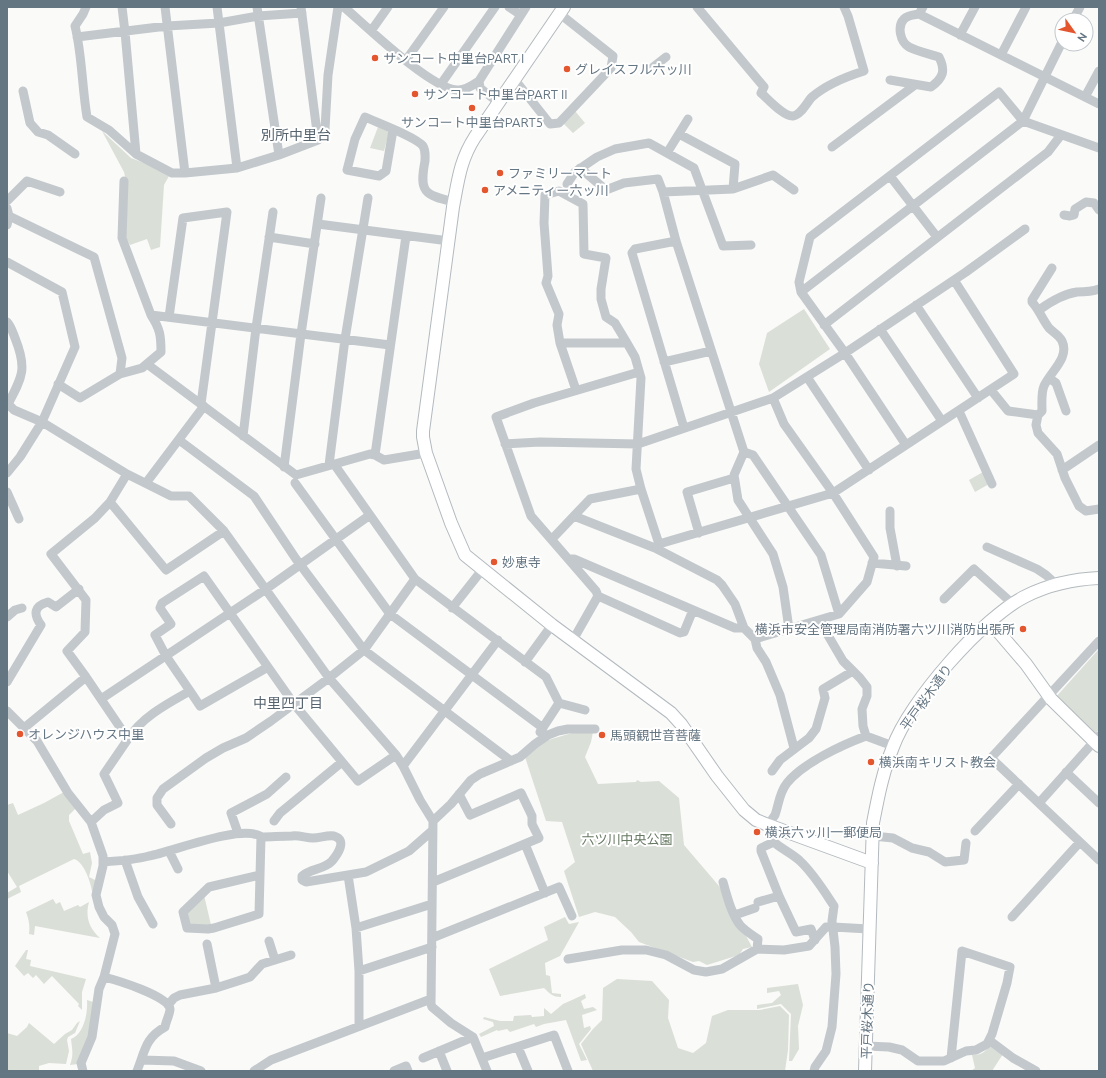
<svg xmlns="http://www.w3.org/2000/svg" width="1106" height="1078" font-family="Ubuntu,'Noto Sans JP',sans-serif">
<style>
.green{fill:#dadfd7}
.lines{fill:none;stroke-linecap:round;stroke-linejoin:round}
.secondary-casing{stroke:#b3babf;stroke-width:14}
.street{stroke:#c3c8cc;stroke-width:9}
.secondary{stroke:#fff;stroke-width:12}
.poi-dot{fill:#e4572e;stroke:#fff;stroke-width:1.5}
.labels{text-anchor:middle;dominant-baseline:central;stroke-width:4;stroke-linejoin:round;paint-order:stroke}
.poi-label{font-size:13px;fill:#657683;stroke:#fff;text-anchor:start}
.street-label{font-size:13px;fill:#657683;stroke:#fff}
.park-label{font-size:13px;fill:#687a64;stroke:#fff}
.neighbourhood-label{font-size:14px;fill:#57646e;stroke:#fff}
</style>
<rect width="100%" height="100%" fill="#fafaf8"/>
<path class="green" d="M575,111L585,123L573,133L563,123Z
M378,127L389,132L384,151L370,148Z
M102,131L131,158L152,166L169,176L164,185L160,247L151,250L147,239L130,245L126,238V181L124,172Z
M804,309L830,349L769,392L759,364L767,333Z
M983,472L989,484L975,492L969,480Z
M1099,649V730L1094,735L1055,698Z
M575,732H593L591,742L585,757L598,784L636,782L637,780L641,782L659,781L679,798L684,845L719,886L752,947L743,949L739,955L707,965L699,961L693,962L639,942L631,932L615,917L595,912L579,917L564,871L575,862L562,822L546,821L525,757L545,741Z
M64,792L76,808L69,815V821L83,854L90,852L92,863L89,877L97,881L93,897C92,886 85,862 74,859L19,886L21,892L7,899V893L17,887L7,871V805L13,803L18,815L44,803Z
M204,895L211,925H189L186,912Z
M53,899L56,904L60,902L64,911L78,905L80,907L89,902C85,917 89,928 100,938L35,926L34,935L29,934C30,926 29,920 26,912Z
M565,917L569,924L579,922L560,956L545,963L546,975L550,976L552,993L561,994V997C553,997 550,994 544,988L500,996L489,969L548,940L544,927Z
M26,950H28L26,959L31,960L30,966L86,979L82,992V1010L78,1006L79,1004L52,976L44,984L36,975L33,978L28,973L24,976L15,966Z
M617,979L652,981L669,1000L668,1018L678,1048L693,1053L706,1043L712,1016L728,1010H760L780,1006L789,1015L788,1050L785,1071H593L581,1044L593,1029L602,1020L603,988Z
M798,984L803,1005L798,1026L799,1049L792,1061H789L791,1014L781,1004L757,1009V1005L772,1003L781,995L779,991L767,993V988Z
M585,994L586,998L581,1001L584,1009L593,1007L597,1010L582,1015L584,1028L590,1026L591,1029L579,1044L587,1060L581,1061L566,1020L544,1024L536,1027L534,1024L510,1032L507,1029L498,1031L497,1030L481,1037L479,1034L494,1026L493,1022L483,1019L484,1017L500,1021H513L514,1016L531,1015L532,1017L544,1016V1008L551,1014L563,1004L572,1000Z
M87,1000L93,1002L89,1037L78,1064L70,1065C74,1054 72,1049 71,1039C84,1034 88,1013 87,1000Z
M80,1021L75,1033L68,1037L67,1040L69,1051L66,1064L49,1063L39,1066V1071H7V1033L17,1036L27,1027L29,1023L54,1044L65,1034L72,1030L77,1023Z
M990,1045L1003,1054L992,1071H971L975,1068L972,1055C982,1055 985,1052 990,1045Z"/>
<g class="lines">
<defs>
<path id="secondary" d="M564,7L475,137C460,160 458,181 453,207L423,431V437L426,453L451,523L465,555L552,625L671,713L681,724L717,776L744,810L756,820L768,825L872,863
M990,622L1026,664L1051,699L1099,746
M865,1071L873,823C878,797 883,771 893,747C909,702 983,617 1026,596C1048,585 1075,579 1099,578"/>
</defs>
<use href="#secondary" class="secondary-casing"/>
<path class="street" d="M86,7L83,14L75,26C82,54 82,87 87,117L109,130L136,154L172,173H185L237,168L279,155L318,140L325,129L328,75L338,7
M122,7L125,32L136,154
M165,7L185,173
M217,7L237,168
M257,7L279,155
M301,7L318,140
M344,7C366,26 430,88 457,90C465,91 473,85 479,81L526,7
M509,7L521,15
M697,7L764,87L761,93C768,99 784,117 793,116C801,115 807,102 812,97C827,84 845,77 864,71L848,16L844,7
M919,14L1099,104
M1073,20L1080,7
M371,31L388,7
M960,35L975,7
M77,37L167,26L219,23L258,16L302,13
M1001,55L1026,7
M406,60L444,7
M652,68L666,57
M515,80L550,124L559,123L611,68L613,56L560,14
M890,80L931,87C943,78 946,71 939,57C930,54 916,51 909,47C900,42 897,26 904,19C908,15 914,15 919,14L923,7
M479,81L480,88L499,103
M441,84L495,7
M23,91L30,123L38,132L48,135L75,154
M1085,97L1099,71
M393,130L386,171L379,176L347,170L355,139L365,117C378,123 416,137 423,146C426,151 425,156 425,161C419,192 424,195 454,202
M679,134L735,164L733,189
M832,147L915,85
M667,153L688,119
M580,168L606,190L624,183L658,179L663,192L676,241L744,452L734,475L738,500L773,554L783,587L789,629
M890,176L937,237
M567,184L575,172L597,157L615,149L649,143L694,168L723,246L751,245
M663,192L733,189L773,175L794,190
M7,201L27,181L60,192
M7,208L9,216L7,225
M1064,215L1070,216L1074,215L1075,209L1086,202L1094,203L1099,210
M9,216L94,257L122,358L120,374
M318,224L449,241
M269,237L315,244
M676,241L635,249L632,253L684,428
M7,262L62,292L75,347L42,422L20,457L7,473
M1052,268L1032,300V302C1040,311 1042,319 1049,328C1053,332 1060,336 1062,341C1070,358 1050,372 1044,386C1041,393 1042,403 1042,411L1038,415L1036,425L1038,433L1057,454L1065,478L1079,506L1086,511L1099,509
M801,292L1023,121L1062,42
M916,305L978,398
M1039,310C1050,302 1063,294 1077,292C1085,292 1091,292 1099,289
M151,315L390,345
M169,317L183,218L227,212L201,404
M7,322C11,326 13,333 15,338C27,368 23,376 8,404L14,410L42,422L127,474
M824,325L1048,152L1061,135
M880,329L942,421
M560,343H627
M664,362L711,351
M147,364L296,475L370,454L375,455L384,460L426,453
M807,377L869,470
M1049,378L1056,383L1066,411
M58,384L80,398L120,374L142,368L161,352C161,335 160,329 151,315L122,238L124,181
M576,390L560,343L557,325L559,314L546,283L548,276L544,223L545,195L559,191L583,204L584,254L606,258L601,289V299L606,317L615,323L627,343L635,357L641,378L636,469L641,489L659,544L655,548
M991,390L1008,411L1038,415
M959,411L992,484
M243,436L256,328L273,212
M179,440L254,496L296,559L364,650L511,761
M505,444L540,442L638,444L773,398L845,353L966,272L1025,229
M906,445L845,353L801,292L799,282L810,237L999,92L1023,121L1099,148
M744,452L753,455L821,555L839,614
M375,455L406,236
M334,464L415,579L546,677L559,703L585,710
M329,465L345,339L368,198
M284,467L301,334L321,198
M1062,470L1099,445
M146,483L204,406
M295,483L390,614L543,728
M7,492L19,519
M110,502L166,570L224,531
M890,511V528L897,566
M574,516L655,548L717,580L722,585L735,604L744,628L755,639L757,648L766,662L780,695L794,748
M699,533L687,492L734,478
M552,539L590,499L641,489
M659,544L833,493L1014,374L954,280
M987,547L1037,569L1046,575L1057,585
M569,559H574L735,628H744
M872,563L906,566
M598,596L680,633L684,632L693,610
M944,599L974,569L1013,604
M452,608L482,570
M7,617L15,610L22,608
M819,620L843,661L860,678L867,687V696L862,709L863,726L866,736L893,746
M755,639L839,614L867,582L874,557L833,493L784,424L773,398
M573,640L598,596L596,591L531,516L496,417L534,403L639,372
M1099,641L991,758L1099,860
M525,662L552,625
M268,667L294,704L358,781L396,755
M7,682L41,625C33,614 34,606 48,602L56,607L79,589
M190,691L166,656L155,635L171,624L160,608L162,603L204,576L268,667L200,706L190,691C167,704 142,717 128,739L86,677L67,651L85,632L86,600L51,554L95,518L110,502L127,474L171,496H189L224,531L329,678L396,755L403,766L420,800L433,821L431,1004L432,1007L451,1023L473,1037L487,1071
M101,699L266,589L370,515
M7,711L37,741L68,793L91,822L103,856V866L96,895L99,907L104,917L112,925L115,934L104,977L99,989L92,1037L81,1063L83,1071
M24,728L86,677
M540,732L559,703
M403,766L498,640
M772,771L780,760L809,738L816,729L825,698L823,689L853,671
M1066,772L1099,803
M1039,803L1099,736
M274,821L280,813L342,762
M433,821L451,804L471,780L480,774L520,757L535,744L548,735L558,731L568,729H595
M91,822L104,810L118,803L104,774L128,739
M171,824L157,805V798L163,789L206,758L223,748L246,738L271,721L329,678L364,650L415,579
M768,825C770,822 773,818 775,815C779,804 779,793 787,783C803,763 842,745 866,736
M771,826C771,831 770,836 773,841C778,847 793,854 800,861C814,874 824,891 834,906L832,921L835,947L836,974L832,1027L826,1051L815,1067L814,1071
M975,831L1019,784
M238,833L231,813L267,794L286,777
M873,836L893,838L912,848L929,852L945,862L964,860L966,843
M261,837C271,837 281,836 292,836C299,835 306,838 313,838C320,838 327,835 334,836C348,840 337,855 332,861C324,870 311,868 302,876V880L306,882L366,872L409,851L433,830
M774,842L761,848V851L779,896L796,932L811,929L815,940
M525,844L545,893
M169,851L178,869
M125,860L138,897L153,924
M103,862C119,861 134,860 149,856C174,851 239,825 260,836L261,837L259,914L214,928L208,929L187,928L183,912L209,887L260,875
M348,875L356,928L359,971V1026
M433,882L539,838L532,824V816L521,793L470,815L459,794
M723,882C727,896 731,913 740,925C744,930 752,935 758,939L757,949
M758,902L779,896
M735,915L755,908
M1012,917L1080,842
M356,928L432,904
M432,938L559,887L572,916
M269,941L275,960
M207,944L216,988
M568,959L622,950H646L666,955L694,970L706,972L722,969L757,949L784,950L809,946L826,927H833L869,929
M359,971L432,947
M104,977C116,980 169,996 170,1009C170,1014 166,1021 165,1027C145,1038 145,1051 137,1071
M168,1005L174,998L180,995L216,988L241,980L250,977L262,964L291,955
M989,1040L1013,1058L1036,1071
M866,1046L889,1047L902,1050L918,1061H944L966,1051L976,1050L987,1044L992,1034L1007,983L1010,967L962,951L951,1058
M518,1047L528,1071
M439,1051L447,1071
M423,1058L473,1037
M482,1058L554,1035L568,1071
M142,1060L174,1061L201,1071
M254,1071L271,1060L431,999
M394,1071L406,1066L408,1071"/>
<use href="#secondary" class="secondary"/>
</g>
<g class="poi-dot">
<circle cx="375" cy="58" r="4"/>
<circle cx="567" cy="69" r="4"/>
<circle cx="415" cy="94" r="4"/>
<circle cx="472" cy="108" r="4"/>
<circle cx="500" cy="173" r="4"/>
<circle cx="485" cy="190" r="4"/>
<circle cx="494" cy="562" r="4"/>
<circle cx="1023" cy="629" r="4"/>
<circle cx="20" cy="734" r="4"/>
<circle cx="602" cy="735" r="4"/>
<circle cx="871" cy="762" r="4"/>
<circle cx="757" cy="832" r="4"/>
</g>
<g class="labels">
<g class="poi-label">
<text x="383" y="58">サンコート中里台PART I</text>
<text x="575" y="69">グレイスフル六ッ川</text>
<text x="423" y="94">サンコート中里台PART II</text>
<text x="472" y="122" text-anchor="middle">サンコート中里台PART5</text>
<text x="508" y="173">ファミリーマート</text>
<text x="493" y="190">アメニティー六ッ川</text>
<text x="502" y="562">妙恵寺</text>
<text x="1015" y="629" text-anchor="end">横浜市安全管理局南消防署六ツ川消防出張所</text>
<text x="28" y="734">オレンジハウス中里</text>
<text x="610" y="735">馬頭観世音菩薩</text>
<text x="879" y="762">横浜南キリスト教会</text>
<text x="765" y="832">横浜六ッ川一郵便局</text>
</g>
<g class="street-label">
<text transform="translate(926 697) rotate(-54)">平戸桜木通り</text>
<text transform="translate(867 1020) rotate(-88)">平戸桜木通り</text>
</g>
<g class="park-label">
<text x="627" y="839">六ツ川中央公園</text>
</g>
<g class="neighbourhood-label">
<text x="296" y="135">別所中里台</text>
<text x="288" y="703">中里四丁目</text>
</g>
</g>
<rect width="1106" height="1078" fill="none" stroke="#657683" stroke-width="16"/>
<g transform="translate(1074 32) rotate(123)"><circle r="19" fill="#ffffff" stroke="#c1c8cd"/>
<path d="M0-3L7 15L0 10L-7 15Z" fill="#e4572e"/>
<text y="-6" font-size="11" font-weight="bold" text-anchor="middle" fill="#657683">N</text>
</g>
</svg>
